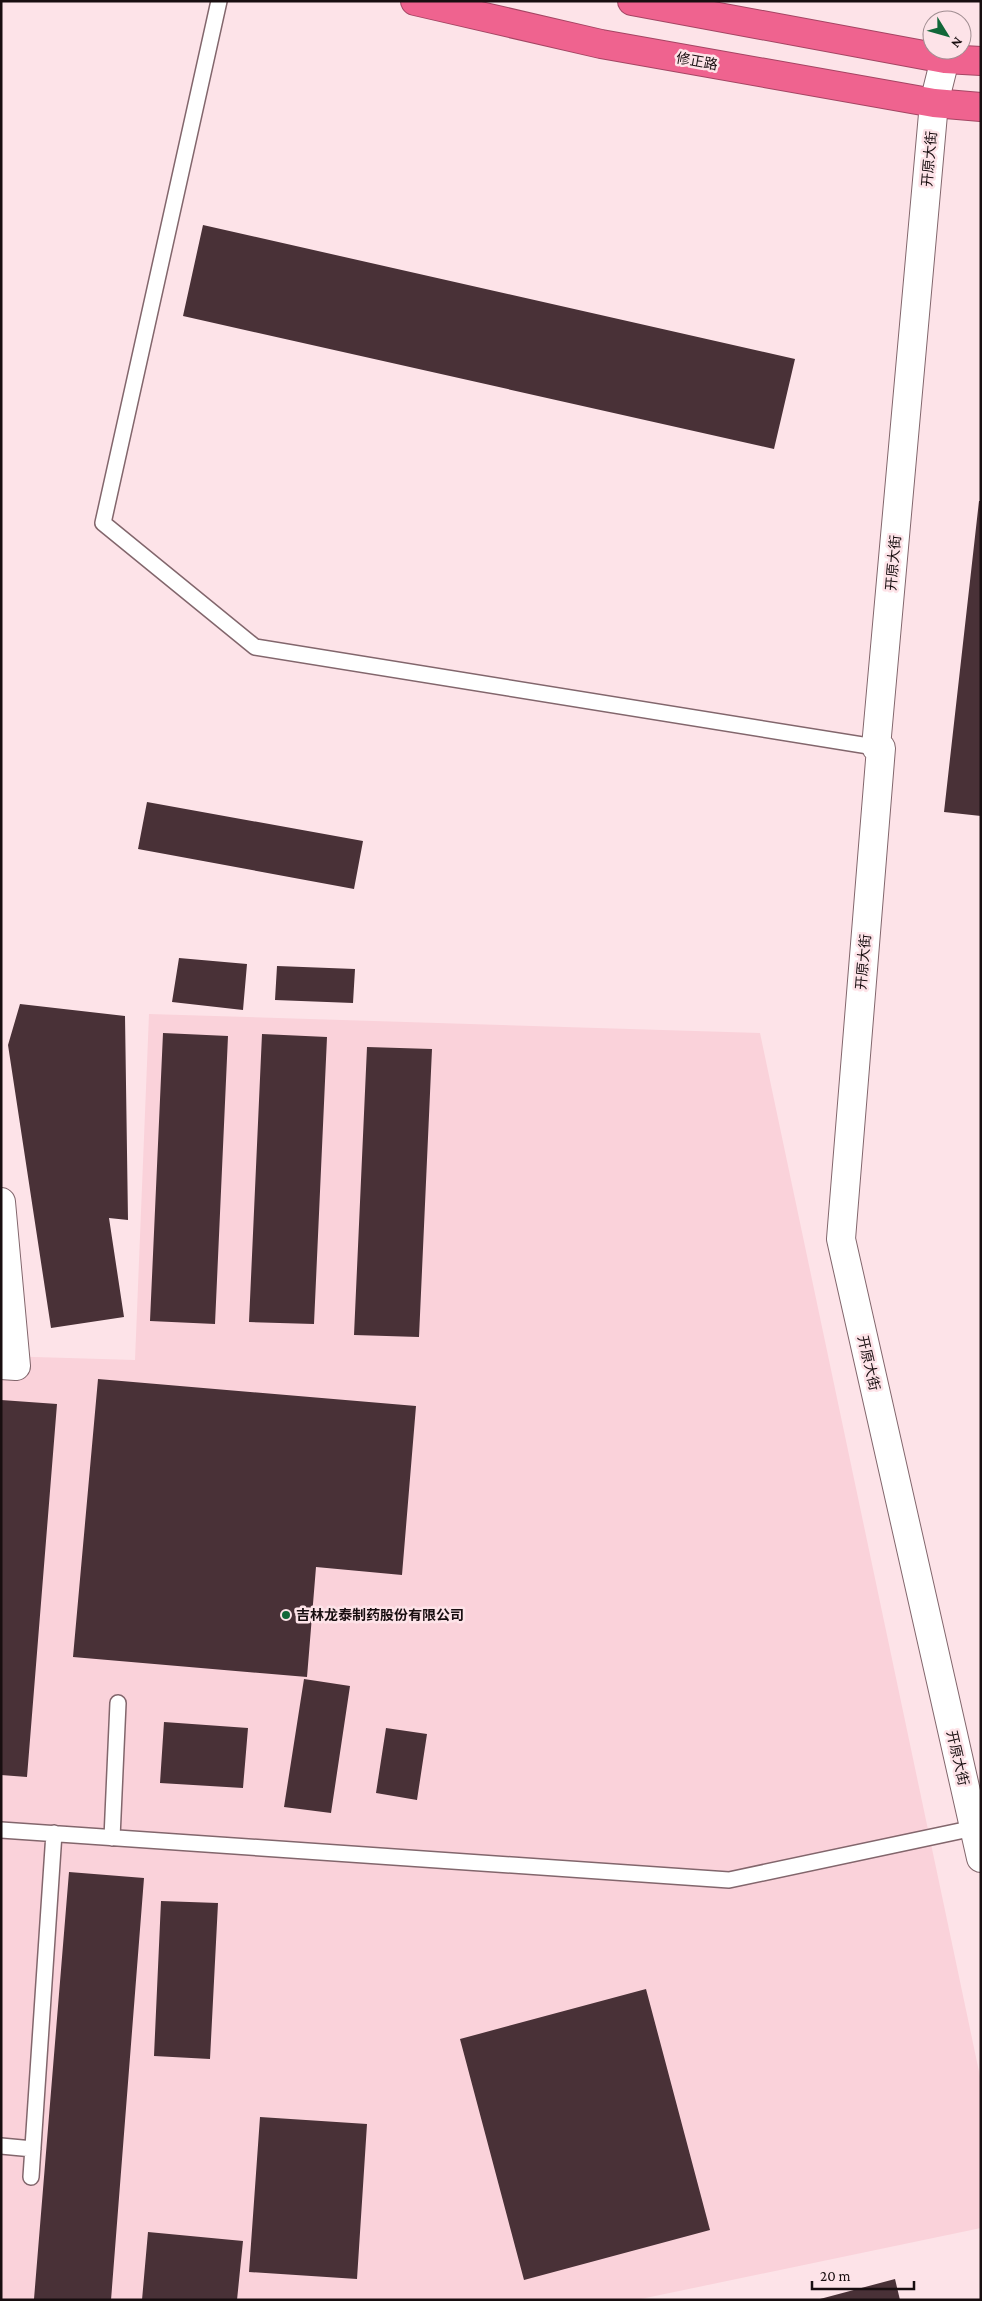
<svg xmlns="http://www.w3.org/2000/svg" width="982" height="2301" font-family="'Crimson Pro','Noto Sans SC',serif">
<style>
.built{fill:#fad2da}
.building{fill:#493137}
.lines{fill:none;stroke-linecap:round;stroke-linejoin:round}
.lane-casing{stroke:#82666c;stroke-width:18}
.street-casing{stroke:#82666c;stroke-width:30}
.highway-casing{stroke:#a44563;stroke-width:30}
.lane{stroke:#fff;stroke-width:15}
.street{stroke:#fff;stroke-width:28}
.highway{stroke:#ef638f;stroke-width:28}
.poi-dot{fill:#126739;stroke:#fde3e8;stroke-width:2}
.labels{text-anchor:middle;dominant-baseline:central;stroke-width:5;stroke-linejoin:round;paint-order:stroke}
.street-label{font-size:14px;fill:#180e10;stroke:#fde3e8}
.poi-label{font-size:14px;font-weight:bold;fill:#180e10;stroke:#fde3e8;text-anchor:start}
</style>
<rect width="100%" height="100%" fill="#fde3e8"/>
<path class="built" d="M149,1014L760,1033L981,2081V2228L636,2300H1V1356L135,1360Z"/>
<path class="building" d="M203,225L795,359L774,449L183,316Z
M979,501H981V816L944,812Z
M147,802L363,841L354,889L138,849Z
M179,958L247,964L243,1010L172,1002Z
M277,966L355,969L353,1003L275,1000Z
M20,1004L125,1016L128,1220L109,1218L124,1317L51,1328L8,1045Z
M163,1033L228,1036L215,1324L150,1321Z
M262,1034L327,1037L314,1324L249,1322Z
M367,1047L432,1049L419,1337L354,1335Z
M98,1379L416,1406L402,1575L316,1567L307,1677L73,1657Z
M1,1400L57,1404L27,1777L1,1775Z
M304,1679L350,1686L331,1813L284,1807Z
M164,1722L248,1728L243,1788L160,1783Z
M386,1728L427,1734L417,1800L376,1793Z
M69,1872L144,1878L111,2300L34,2299Z
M161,1901L218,1903L210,2059L154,2056Z
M646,1989L710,2230L524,2280L460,2039Z
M260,2117L367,2124L357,2279L249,2272Z
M148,2232L243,2241L237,2300H142Z
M895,2279L900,2300H820V2299Z"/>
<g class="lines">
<defs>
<path id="lane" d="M219,1L103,523L255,647L881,748
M1,1830L729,1880L974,1828
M112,1838L118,1703
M1,2146L33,2149
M31,2177L54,1833"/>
<path id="street" d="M945,59L934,103L876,747L881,748L841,1239L981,1858
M1,1202L16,1366L1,1365"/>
<path id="highway" d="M415,1L601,44L934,103L981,107
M632,1L945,59L981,61"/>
</defs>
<use href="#lane" class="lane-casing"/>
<use href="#street" class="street-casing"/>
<use href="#highway" class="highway-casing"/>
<use href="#lane" class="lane"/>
<use href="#street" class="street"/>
<use href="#highway" class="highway"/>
</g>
<circle class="poi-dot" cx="286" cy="1615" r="5"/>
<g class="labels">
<g class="street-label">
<text transform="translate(697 61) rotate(10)">修正路</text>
<text transform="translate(929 159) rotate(-85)">开原大街</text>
<text transform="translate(893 563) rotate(-85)">开原大街</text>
<text transform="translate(863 962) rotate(-85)">开原大街</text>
<text transform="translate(869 1363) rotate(77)">开原大街</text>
<text transform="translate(958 1758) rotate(77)">开原大街</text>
</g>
<g class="poi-label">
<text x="296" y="1615">吉林龙泰制药股份有限公司</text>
</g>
</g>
<rect width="982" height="2301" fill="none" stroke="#180e10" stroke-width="5"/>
<g transform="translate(947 35) rotate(127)"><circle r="24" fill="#fde3e8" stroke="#a18e92"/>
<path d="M0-4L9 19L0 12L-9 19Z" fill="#126739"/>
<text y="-8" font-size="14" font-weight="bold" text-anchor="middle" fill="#180e10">N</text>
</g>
<path d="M812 2281v8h102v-8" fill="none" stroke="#180e10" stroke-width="2.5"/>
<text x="820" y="2281" font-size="15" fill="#180e10" stroke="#fde3e8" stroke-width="4" paint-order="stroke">20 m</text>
</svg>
